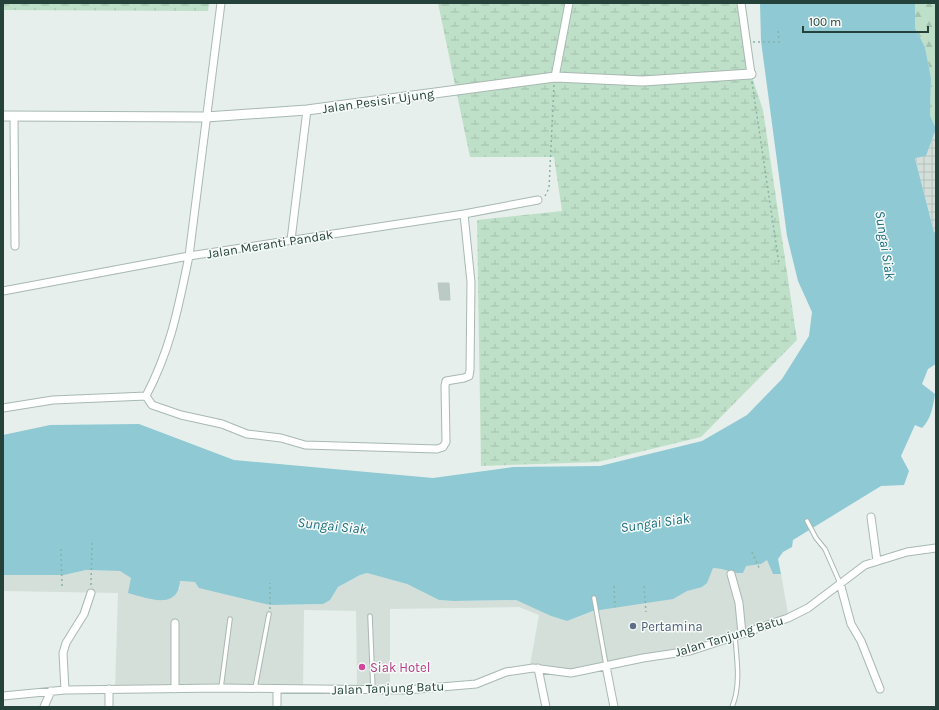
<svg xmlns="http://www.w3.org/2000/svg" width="939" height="710" font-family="Karla,sans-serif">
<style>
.built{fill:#d4dfda}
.industrial{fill:url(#industrial-grid)}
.forest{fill:url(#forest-firs)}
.wetland{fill:url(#wetland-marsh)}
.water{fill:#8ec9d4}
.building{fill:#bbcac4;stroke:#b8c9c2}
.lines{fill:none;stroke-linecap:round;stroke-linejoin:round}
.service-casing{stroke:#a8b8b2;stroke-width:5.5}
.minor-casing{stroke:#a8b8b2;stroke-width:9}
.tertiary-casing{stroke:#a8b8b2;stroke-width:11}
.path{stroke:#86b3a5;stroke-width:1.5;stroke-dasharray:2 3;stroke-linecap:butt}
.service{stroke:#fff;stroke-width:3.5}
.minor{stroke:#fff;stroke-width:7}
.tertiary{stroke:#fff;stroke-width:9}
.service-dot{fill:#5c6f8a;stroke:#f7fbf9;stroke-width:1.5}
.hotel-dot{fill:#d1479c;stroke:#f7fbf9;stroke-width:1.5}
.labels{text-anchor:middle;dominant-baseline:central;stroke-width:3;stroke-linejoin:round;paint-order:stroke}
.street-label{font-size:13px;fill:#24423a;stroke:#f7fbf9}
.service-label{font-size:13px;fill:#4e5e75;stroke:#f7fbf9;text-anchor:start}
.hotel-label{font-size:13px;fill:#b23c85;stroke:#f7fbf9;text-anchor:start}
.water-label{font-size:14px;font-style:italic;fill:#1c6f80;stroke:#f7fbf9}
</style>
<defs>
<pattern id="industrial-grid" width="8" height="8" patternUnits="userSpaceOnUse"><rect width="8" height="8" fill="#d4dfda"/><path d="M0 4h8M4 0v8" fill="none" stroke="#b6c1bc"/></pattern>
<pattern id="forest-firs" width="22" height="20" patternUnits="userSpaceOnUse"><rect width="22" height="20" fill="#bfe0c8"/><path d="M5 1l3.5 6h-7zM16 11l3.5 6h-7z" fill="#a4c1ad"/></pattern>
<pattern id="wetland-marsh" width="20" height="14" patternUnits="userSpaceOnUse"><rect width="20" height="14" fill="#bfe0c8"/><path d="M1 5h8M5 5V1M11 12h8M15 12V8" fill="none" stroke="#a4c1ad"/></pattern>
</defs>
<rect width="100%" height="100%" fill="#e6efeb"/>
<path class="built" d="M767,560L773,574H781L789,619L704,647L570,670L530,665L539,615L519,607L390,609V684L357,685L356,611L304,610L303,691L115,689L118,593L3,591V575H64L86,570L120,571L131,578L180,589L179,581L195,582L270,605L323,604L330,599L338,587L360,575L367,573L407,584L439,600L454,601L516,600L551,616L567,621L712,568Z"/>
<path class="industrial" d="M936,130V233L934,232L915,157L926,156Z"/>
<path class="forest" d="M915,3H936V129L930,115L931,78L925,47L915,28Z"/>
<path class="wetland" d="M3,3H209L208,11L3,10Z
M438,3H741L751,74L763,110L797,340L701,437L598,462L481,466L477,220L562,211L554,157H470Z"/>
<path class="water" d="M760,3H915V28L925,47L931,78L930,115L936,129L926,156L915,158L934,232L936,233V364L928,369L922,384L935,394C933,407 931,419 922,428L915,425L901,456L909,471L904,485L881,486L793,540L792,547L783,552L778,559L781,574H773L767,560L761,564L746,566L743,573C732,574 724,568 713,568L707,583L702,587L687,591L673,599L593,611L567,621L551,616L516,600L454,601L439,600L407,584L367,573L360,575L338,587L330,600L323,604L270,605L199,588L195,582L180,581C178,611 147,598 128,593L131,578L120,571L86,570L64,575H3V435L50,425L139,424L234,460L433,478L513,467L600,466L702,441L747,415L782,379L809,336L812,312L798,281L787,236L761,41Z"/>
<path class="building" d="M438,283H449L450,300H440Z"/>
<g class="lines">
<defs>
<path id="service" d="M807,521L816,538L825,549L840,583
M594,598L606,665
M370,616L373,690
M221,688L230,619
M255,688L269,614
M732,707C741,686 737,660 735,637"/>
<path id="minor" d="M741,3L751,74
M555,77L569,3
M14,116L15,246
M291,240L307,110
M3,291L189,256L464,214L538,200
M146,396L152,405L181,415L222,424L247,434L281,438L305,445L437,449L443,447L446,442L445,386L446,381L464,378L469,376L470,370L471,282L464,214
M146,396C171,348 178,309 189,256L221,3
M3,408L53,400L146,396
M871,517L877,561
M731,574L739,603L742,634
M840,583L851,624L861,641L880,689
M606,666L614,707
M538,668L546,707
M175,689V623
M65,690L63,653L66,643L84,614L91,593
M277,690V707
M3,696L65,690L221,688L406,690L476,684L506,672L533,668L571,673L643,658L690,651L742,634L788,618L808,608L865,565L907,552L936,548
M44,707L51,691
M109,707V689"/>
<path id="tertiary" d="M3,116L206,117L307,110L555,77L643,81L751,74"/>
</defs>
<use href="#service" class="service-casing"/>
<use href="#minor" class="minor-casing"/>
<use href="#tertiary" class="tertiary-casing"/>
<path class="path" d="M753,42H779L778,31
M752,82L779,264
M545,196L549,188L554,85
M61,549L62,587
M752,552L760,570
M91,585L92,542
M614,586L615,607
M644,586L646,612
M270,609V583"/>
<use href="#service" class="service"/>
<use href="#minor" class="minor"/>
<use href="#tertiary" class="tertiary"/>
</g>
<circle class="service-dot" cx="633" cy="626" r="4"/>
<circle class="hotel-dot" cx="362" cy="667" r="4"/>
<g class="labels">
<g class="street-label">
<text transform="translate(378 101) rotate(-8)">Jalan Pesisir Ujung</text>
<text transform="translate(270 244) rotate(-9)">Jalan Meranti Pandak</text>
<text transform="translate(729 636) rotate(-17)">Jalan Tanjung Batu</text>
<text transform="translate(388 688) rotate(-2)">Jalan Tanjung Batu</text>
</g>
<g class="service-label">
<text x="641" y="626">Pertamina</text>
</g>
<g class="hotel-label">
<text x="370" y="667">Siak Hotel</text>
</g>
<g class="water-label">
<text transform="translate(885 245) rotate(81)">Sungai Siak</text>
<text transform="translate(655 523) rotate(-8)">Sungai Siak</text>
<text transform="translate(332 526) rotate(6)">Sungai Siak</text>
</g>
</g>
<rect width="939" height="710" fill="none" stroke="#24423a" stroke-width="8"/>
<path d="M803 26v6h125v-6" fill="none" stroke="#24423a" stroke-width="2"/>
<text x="809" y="26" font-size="12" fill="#24423a" stroke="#f7fbf9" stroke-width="3" paint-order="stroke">100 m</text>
</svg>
